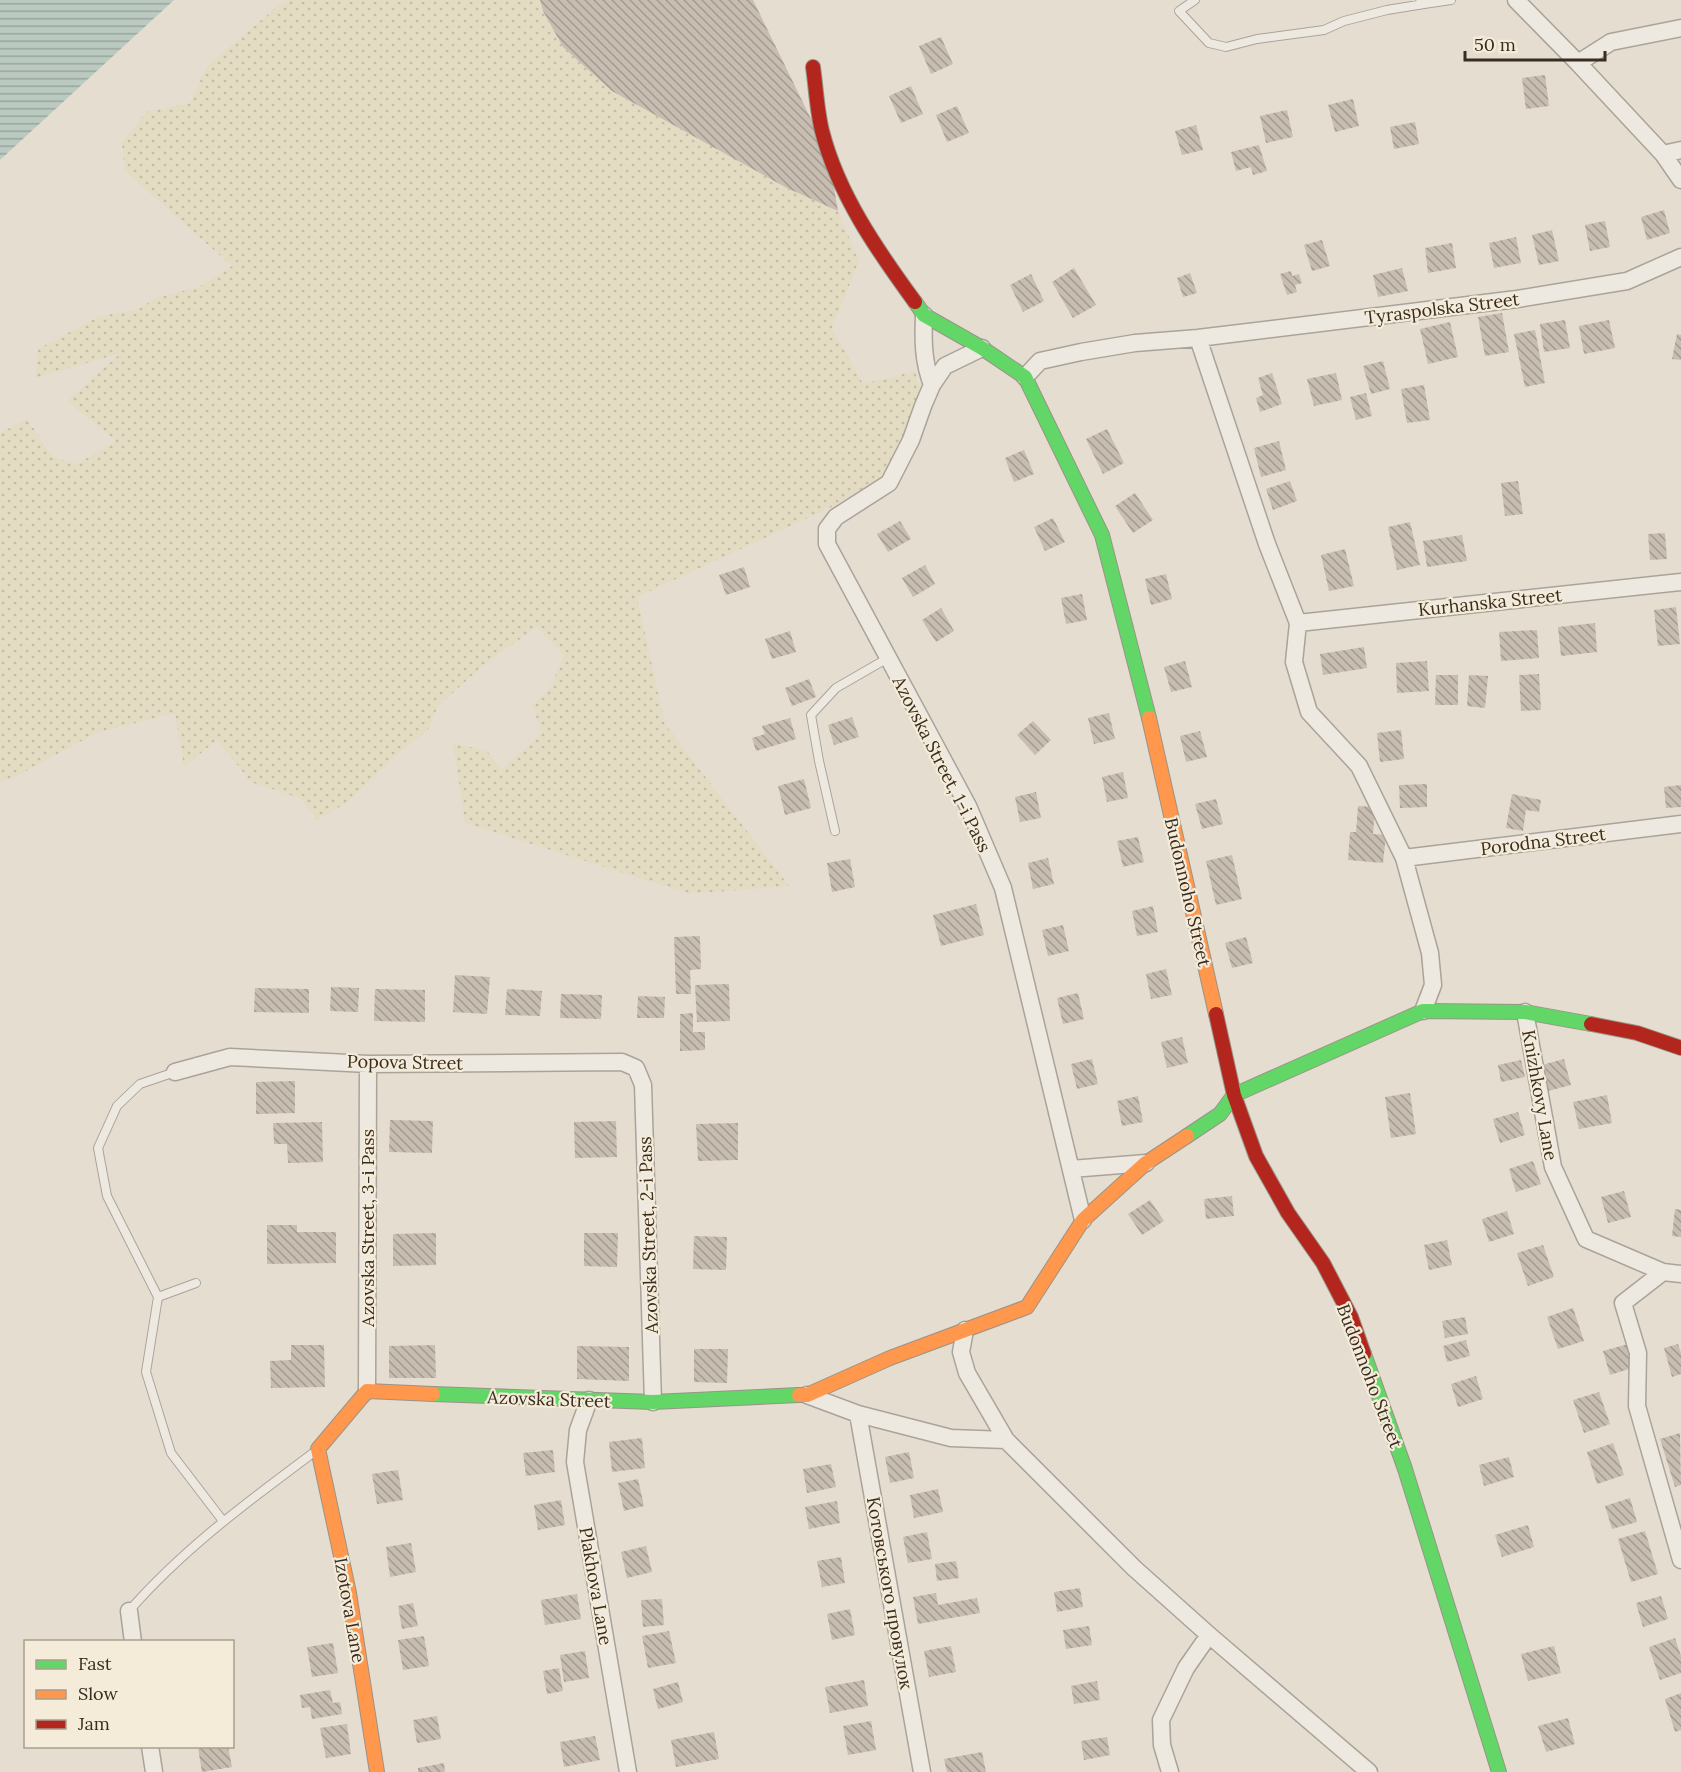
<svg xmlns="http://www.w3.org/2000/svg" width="1681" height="1772" font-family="Lora,serif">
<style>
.farmland{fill:url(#farmland-dots)}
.water{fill:url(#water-rules)}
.building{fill:url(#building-back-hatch)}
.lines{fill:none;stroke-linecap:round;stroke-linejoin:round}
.lane-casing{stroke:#aaa399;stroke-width:10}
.street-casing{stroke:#aaa399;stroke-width:19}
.fast-casing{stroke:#9a9388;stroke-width:16}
.slow-casing{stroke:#9a9388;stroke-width:16}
.jam-casing{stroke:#9a9388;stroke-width:16}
.lane{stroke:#ede9e1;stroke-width:8}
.street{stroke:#ede9e1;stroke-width:16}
.fast{stroke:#63d668;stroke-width:14}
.slow{stroke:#ff974d;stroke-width:14}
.jam{stroke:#b3261e;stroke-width:14}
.labels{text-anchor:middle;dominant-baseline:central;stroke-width:4.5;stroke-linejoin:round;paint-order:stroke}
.street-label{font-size:18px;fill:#392c21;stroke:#f4ebd8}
</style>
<defs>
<pattern id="farmland-dots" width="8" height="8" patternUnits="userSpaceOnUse" patternTransform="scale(1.5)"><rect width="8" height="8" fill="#e3dbc2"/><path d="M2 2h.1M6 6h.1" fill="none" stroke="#c4bca6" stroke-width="1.8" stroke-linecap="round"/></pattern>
<pattern id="water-rules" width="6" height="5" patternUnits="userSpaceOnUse" patternTransform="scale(1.5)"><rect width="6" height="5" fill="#bbcac0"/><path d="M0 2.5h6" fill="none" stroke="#99a49c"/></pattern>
<pattern id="building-back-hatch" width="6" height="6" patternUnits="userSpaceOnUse" patternTransform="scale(1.5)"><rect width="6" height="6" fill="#c8bdb1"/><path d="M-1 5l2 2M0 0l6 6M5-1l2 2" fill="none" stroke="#a39a90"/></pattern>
</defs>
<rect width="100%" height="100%" fill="#e5ded0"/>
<path class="farmland" d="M289,0H540L543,11L563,47L612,91L787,188L838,211L859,261L832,328L863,384L915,371L923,399L893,470L838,504L637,597L665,724L789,886L690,894L465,823L453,743L487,751L501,770L542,733L532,705L550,688L564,655L537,627L486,663L438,706L428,730L402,750L348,802L317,820L300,798L251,782L217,740L184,767L175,713L96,733L19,775L0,782V433L27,419L53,457L77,464L116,441L67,401L121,353L35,378L38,349L100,316L137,310L155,298L199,287L232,266L125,171L122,143L146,112L191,103L206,67L279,5Z"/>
<path class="water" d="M0,0H174L0,160Z"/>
<path class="building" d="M540,0H753L814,125L831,170L838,211L787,188L612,91L563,47L543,11Z
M941,37L953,64L931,74L919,46Z
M1545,75L1549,106L1526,109L1522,78Z
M911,86L923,114L901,123L889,96Z
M1353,99L1359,126L1335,132L1328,105Z
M957,106L969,133L947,142L936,115Z
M1287,110L1293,137L1266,143L1260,116Z
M1415,122L1419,144L1394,149L1390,127Z
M1196,125L1203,150L1182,155L1175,131Z
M1259,145L1267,171L1253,175L1251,167L1236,171L1231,152Z
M1664,210L1670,233L1647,240L1641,217Z
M1605,221L1610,247L1590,251L1585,225Z
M1552,230L1559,261L1539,265L1532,235Z
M1516,237L1521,263L1494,268L1489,243Z
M1322,240L1330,266L1312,271L1304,245Z
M1452,243L1456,268L1428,273L1425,248Z
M1074,268L1096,305L1073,318L1052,282Z
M1402,268L1408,291L1378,297L1373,275Z
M1291,271L1292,276L1299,274L1302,283L1295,285L1297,292L1287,295L1280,274Z
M1190,273L1197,293L1183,297L1177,278Z
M1031,274L1044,301L1023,312L1010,285Z
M1502,313L1509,352L1485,356L1478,317Z
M1565,320L1570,348L1544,352L1540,324Z
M1609,320L1615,348L1584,354L1579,326Z
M1450,322L1458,357L1428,364L1420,329Z
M1535,330L1545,383L1525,387L1514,334Z
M1677,334L1681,335V360L1672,359Z
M1383,361L1390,389L1371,394L1363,366Z
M1272,373L1282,404L1260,412L1256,398L1263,395L1258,378Z
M1336,373L1342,400L1314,406L1307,379Z
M1424,385L1430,420L1407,423L1401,389Z
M1366,393L1372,416L1356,420L1350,397Z
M1107,429L1124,463L1103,474L1086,439Z
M1279,441L1286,470L1261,477L1254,448Z
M1024,450L1034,474L1014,482L1005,458Z
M1290,481L1297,501L1273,510L1266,489Z
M1518,481L1523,514L1505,516L1501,483Z
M1135,493L1153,520L1133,533L1115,506Z
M1053,518L1065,542L1045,551L1034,527Z
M900,521L911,539L888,552L877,534Z
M1410,522L1420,565L1397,570L1388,527Z
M1665,533L1667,559L1650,560L1648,534Z
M1462,535L1467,561L1427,567L1423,541Z
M1345,549L1354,586L1329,591L1321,555Z
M925,565L935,584L913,597L902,578Z
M744,567L750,587L726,595L719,575Z
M1166,574L1172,599L1151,605L1145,579Z
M1082,594L1087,620L1066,624L1061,598Z
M1676,607L1680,644L1658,646L1654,610Z
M941,608L954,631L936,642L922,620Z
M1595,623L1597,652L1561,656L1558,627Z
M1537,630L1539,658L1501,661L1499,632Z
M790,631L796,652L772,659L765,639Z
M1364,647L1367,668L1323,675L1320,654Z
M1185,661L1192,687L1171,692L1164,667Z
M1427,661L1429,691L1397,693L1396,663Z
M1539,674L1541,710L1521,711L1519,675Z
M1436,675H1458V705H1435Z
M1469,675L1488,676L1485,708L1467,706Z
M809,679L816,697L792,706L785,688Z
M1109,713L1115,739L1094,744L1088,718Z
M852,717L859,737L834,745L828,725Z
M790,718L796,739L756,751L752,738L765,734L762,726Z
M1033,721L1051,740L1035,755L1017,735Z
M1401,730L1404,759L1380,762L1377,733Z
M1200,731L1207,757L1186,762L1180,736Z
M1123,772L1128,798L1107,802L1102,777Z
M804,779L811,808L785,815L778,786Z
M1427,784V807L1400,808L1399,785Z
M1681,785V807L1666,808L1664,787Z
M1036,792L1041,818L1020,822L1015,797Z
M1512,794L1541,800L1539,812L1526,810L1523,831L1506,828Z
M1216,799L1223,824L1202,829L1195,804Z
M1358,806L1375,807L1373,834L1386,835L1383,863L1348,860L1350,832H1356Z
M1138,837L1144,862L1123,867L1117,841Z
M1232,855L1242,899L1216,905L1206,861Z
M1048,858L1054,884L1033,889L1028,863Z
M850,859L855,887L832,892L827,863Z
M976,904L984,935L941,946L933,915Z
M1153,906L1158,932L1137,936L1132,911Z
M1063,925L1069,951L1048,956L1042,930Z
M700,936L701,969L690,970L691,994H676L674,937Z
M1246,937L1253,963L1232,968L1225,943Z
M1166,969L1172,995L1151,999L1146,974Z
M455,975L490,977L487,1014L453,1012Z
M729,984L730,1021L697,1022L695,985Z
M331,987L359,988L358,1012L330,1011Z
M255,988L309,989V1013L254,1012Z
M375,989L425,990V1022L374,1021Z
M507,989L542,991L540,1016L505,1015Z
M1078,993L1084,1019L1063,1024L1057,998Z
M561,994L602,995L601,1019L560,1018Z
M638,996L665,997L664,1018H637Z
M693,1013V1032H705V1050L680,1051V1014Z
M1182,1037L1188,1063L1167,1068L1161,1042Z
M1092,1059L1098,1084L1077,1089L1071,1064Z
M1564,1059L1571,1085L1548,1091L1542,1065Z
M1521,1060L1525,1077L1501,1082L1498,1065Z
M295,1081V1113L256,1114V1082Z
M1410,1093L1416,1134L1391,1138L1385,1097Z
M1607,1095L1612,1123L1579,1129L1573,1102Z
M1138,1096L1143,1122L1122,1126L1117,1101Z
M1518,1112L1525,1135L1500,1143L1493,1119Z
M390,1120L433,1121L432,1153L389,1152Z
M616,1121L617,1157L575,1158L574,1122Z
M322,1122L323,1162L288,1163L287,1144H274L273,1123Z
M738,1123V1160L698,1161L696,1124Z
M1533,1161L1541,1184L1516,1192L1509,1169Z
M1624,1191L1631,1217L1608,1223L1601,1197Z
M1232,1196L1234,1216L1206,1219L1204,1199Z
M1150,1200L1164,1221L1142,1235L1128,1214Z
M1675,1209L1681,1210V1237L1672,1236Z
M1507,1211L1514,1234L1489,1242L1482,1219Z
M267,1225H297V1232H336V1263L267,1264Z
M436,1233V1265L393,1266V1234Z
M584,1233H618L617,1267L584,1266Z
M694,1236L727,1237L726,1270L693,1269Z
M1447,1240L1452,1265L1429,1270L1424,1245Z
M1543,1245L1554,1277L1528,1286L1517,1253Z
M1573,1308L1584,1341L1558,1349L1547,1317Z
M1465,1317L1468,1334L1445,1338L1442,1321Z
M1466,1340L1470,1356L1447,1362L1443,1346Z
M1628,1344L1635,1367L1610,1375L1603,1351Z
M1678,1344L1681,1353V1374L1672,1377L1664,1348Z
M291,1345H324L325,1387L271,1388L270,1361L291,1360Z
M435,1345L436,1378H389V1346Z
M577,1346L629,1347V1381L577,1379Z
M694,1349H728L727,1383L694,1382Z
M1476,1376L1483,1399L1458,1407L1451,1384Z
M1599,1392L1610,1424L1584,1433L1573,1400Z
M1680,1433L1681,1485L1675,1487L1660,1439Z
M642,1438L645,1468L612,1472L609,1442Z
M1613,1443L1624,1475L1597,1484L1587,1452Z
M553,1450L555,1472L526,1476L523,1453Z
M909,1452L914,1478L890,1483L885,1457Z
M1509,1457L1514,1477L1484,1486L1479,1465Z
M831,1464L836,1487L807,1493L803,1469Z
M398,1470L403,1500L377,1504L372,1474Z
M638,1479L644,1506L624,1511L618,1483Z
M938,1489L943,1512L914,1518L910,1495Z
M1630,1498L1637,1522L1612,1529L1605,1506Z
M561,1500L565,1525L538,1530L534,1505Z
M837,1501L840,1523L809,1529L805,1507Z
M1528,1525L1534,1547L1502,1557L1495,1535Z
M1645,1531L1658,1574L1631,1582L1618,1539Z
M927,1532L932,1559L908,1563L903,1537Z
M411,1543L416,1572L390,1577L386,1547Z
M646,1546L652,1572L627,1578L621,1552Z
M841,1557L845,1583L822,1587L817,1561Z
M956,1561L959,1578L937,1581L935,1564Z
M1080,1588L1083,1607L1057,1612L1054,1592Z
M936,1593L938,1605L977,1598L980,1613L918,1624L913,1597Z
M577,1594L581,1619L545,1625L541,1600Z
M1661,1596L1668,1619L1643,1627L1636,1603Z
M662,1599L664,1625L643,1627L641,1600Z
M413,1603L418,1626L402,1629L398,1606Z
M850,1609L855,1635L832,1640L827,1614Z
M1089,1626L1092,1645L1066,1649L1063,1630Z
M669,1631L676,1663L648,1668L642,1636Z
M424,1636L429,1666L403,1670L398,1640Z
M1675,1638L1681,1656V1673L1660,1680L1649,1647Z
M333,1643L338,1673L312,1677L307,1647Z
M951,1646L956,1672L929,1677L924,1651Z
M1554,1646L1561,1673L1528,1681L1521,1654Z
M585,1651L589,1678L564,1682L560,1655Z
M559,1668L563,1691L547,1694L543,1671Z
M864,1680L868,1706L830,1713L825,1687Z
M1097,1681L1100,1700L1074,1704L1071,1686Z
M678,1682L683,1702L658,1709L653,1689Z
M330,1690L333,1703L340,1702L342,1714L312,1719L310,1707L302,1708L300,1695Z
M1681,1693V1730L1675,1732L1665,1699Z
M437,1716L441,1739L417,1743L413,1720Z
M1568,1718L1575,1744L1546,1752L1538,1726Z
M871,1721L876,1750L848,1755L843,1726Z
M347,1724L351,1754L326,1758L320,1728Z
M714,1732L719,1759L676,1767L671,1740Z
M595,1736L600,1760L564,1767L560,1742Z
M1107,1737L1110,1755L1084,1760L1081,1741Z
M208,1746H228L232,1767L202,1772L198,1748Z
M982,1752L986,1772H947L944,1759Z
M444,1763L445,1772H418V1768Z"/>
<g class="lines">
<defs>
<path id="lane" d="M1195,0L1179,11L1209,43L1226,47L1257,39L1324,30L1344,21L1387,10L1424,4
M1420,2L1424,4L1451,0
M835,831L819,761L811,715L836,688L888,658
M175,1072L140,1084L117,1106L98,1148L107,1196L158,1297L146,1372L171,1453L223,1521
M158,1297L196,1283
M129,1611C184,1548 250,1500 317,1450"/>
<path id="street" d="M1516,0L1578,63L1663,154L1681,180
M1578,63L1611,42L1681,28
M1663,154L1681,150
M924,315C923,341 923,361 932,385
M1198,338L1267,544L1298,623L1294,662L1309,712L1359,766L1404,858L1430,953L1433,985L1423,1011
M982,348L945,366L932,385L923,406L911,440L889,483L836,517L827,529V544L968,806L1003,888L1083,1220
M1025,377L1040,361L1081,352L1135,343L1198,338L1517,299L1627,281L1681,257
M1298,623L1681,582
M1404,858L1681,824
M1525,1012L1553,1167L1586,1239L1663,1272L1623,1303L1638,1353L1637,1406L1681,1560
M175,1072L230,1057L368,1064L622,1062L636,1068L643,1085L653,1402
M1071,1169L1146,1163
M1663,1272L1681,1274
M965,1330L961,1352L967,1373L1006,1440
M367,1391L368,1064
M807,1395L858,1414L951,1438L1006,1440L1134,1568L1209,1635L1369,1772
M589,1400L578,1430L575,1462L628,1772
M858,1414L922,1772
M129,1611L133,1642
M150,1746L154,1772
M1170,1772L1162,1745L1161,1720L1186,1668L1209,1635"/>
<path id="fast" d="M915,302L924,315L982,348L1025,377L1102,535L1149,718
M1187,1136L1220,1114L1234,1095L1423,1011L1525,1012L1591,1024
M1364,1354L1405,1469L1499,1772
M433,1394L653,1402L799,1395"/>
<path id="slow" d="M1149,718L1216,1014
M799,1395H807L890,1358L1027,1307L1083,1220L1146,1163L1187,1136
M377,1772L349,1593L318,1449L367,1391L433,1394"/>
<path id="jam" d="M813,67C816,88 817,111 822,131C838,194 877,250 915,302
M1216,1014L1234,1095L1256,1156L1288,1213L1323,1263L1351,1317L1364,1354
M1591,1024L1637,1033L1681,1048"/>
</defs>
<use href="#lane" class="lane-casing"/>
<use href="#street" class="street-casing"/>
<use href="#fast" class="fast-casing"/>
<use href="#slow" class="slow-casing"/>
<use href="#jam" class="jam-casing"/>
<use href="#lane" class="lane"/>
<use href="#street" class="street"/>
<use href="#fast" class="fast"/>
<use href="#slow" class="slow"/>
<use href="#jam" class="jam"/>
</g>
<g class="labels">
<g class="street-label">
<text transform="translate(1442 308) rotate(-7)">Tyraspolska Street</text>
<text transform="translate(1490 602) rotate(-6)">Kurhanska Street</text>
<text transform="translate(942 764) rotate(63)">Azovska Street, 1-i Pass</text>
<text transform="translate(1543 841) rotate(-7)">Porodna Street</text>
<text transform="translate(1188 892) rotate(77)">Budonnoho Street</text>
<text transform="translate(405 1062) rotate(1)">Popova Street</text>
<text transform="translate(1540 1095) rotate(80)">Knizhkovy Lane</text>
<text transform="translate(367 1228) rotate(-90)">Azovska Street, 3-i Pass</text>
<text transform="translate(648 1235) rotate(-92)">Azovska Street, 2-i Pass</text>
<text transform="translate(1370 1376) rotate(69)">Budonnoho Street</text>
<text transform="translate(549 1399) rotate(2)">Azovska Street</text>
<text transform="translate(596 1586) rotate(80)">Plakhova Lane</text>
<text transform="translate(890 1593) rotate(80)">Котовського провулок</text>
<text transform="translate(350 1610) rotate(80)">Izotova Lane</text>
</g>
</g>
<rect x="24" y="1640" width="210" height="108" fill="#f4ebd8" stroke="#a99f8f" stroke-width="1.5"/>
<rect x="36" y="1660" width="30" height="9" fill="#63d668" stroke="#a99f8f" stroke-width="1.5"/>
<text x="78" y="1670" font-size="18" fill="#392c21">Fast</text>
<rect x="36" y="1690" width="30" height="9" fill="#ff974d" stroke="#a99f8f" stroke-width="1.5"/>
<text x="78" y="1700" font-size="18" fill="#392c21">Slow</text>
<rect x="36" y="1720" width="30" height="9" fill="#b3261e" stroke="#a99f8f" stroke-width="1.5"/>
<text x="78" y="1730" font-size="18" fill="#392c21">Jam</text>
<path d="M1465 51v9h140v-9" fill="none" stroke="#392c21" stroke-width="3"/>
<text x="1474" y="51" font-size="18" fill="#392c21" stroke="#f4ebd8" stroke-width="4.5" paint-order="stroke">50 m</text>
</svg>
